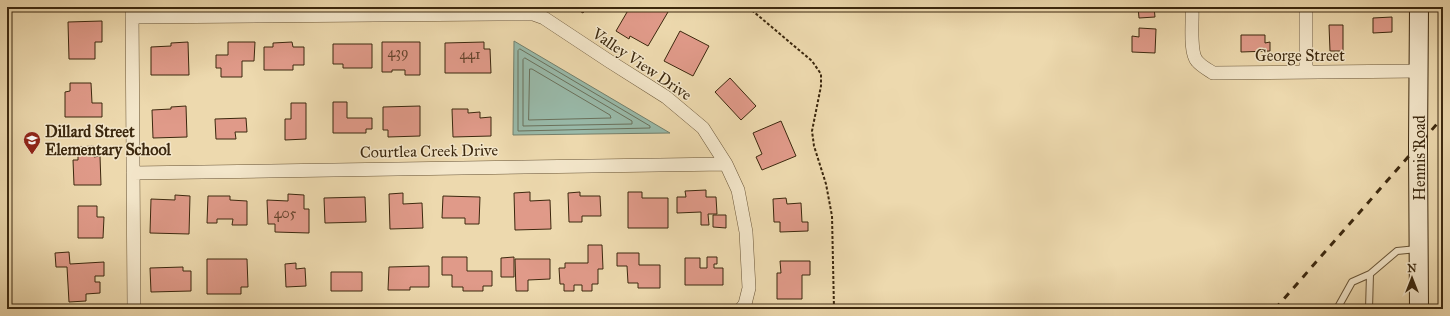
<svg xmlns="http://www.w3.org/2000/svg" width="1450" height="316" font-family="'IM FELL Great Primer',serif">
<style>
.water{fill:#99baaa;stroke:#74806c}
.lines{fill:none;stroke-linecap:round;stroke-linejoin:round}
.shore{stroke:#6a715c;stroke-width:1}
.building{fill:#e09a89;stroke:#3c280e}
.lane-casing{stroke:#685436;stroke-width:8}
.street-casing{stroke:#685436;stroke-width:14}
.secondary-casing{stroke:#3c280e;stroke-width:20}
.path{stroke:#3c280e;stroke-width:2;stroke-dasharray:3 2;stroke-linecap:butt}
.lane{stroke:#f3e6ca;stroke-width:6}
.street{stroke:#f3e6ca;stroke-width:13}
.secondary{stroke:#f3e6ca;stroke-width:18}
.rail{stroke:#3c280e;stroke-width:3;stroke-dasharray:7 7;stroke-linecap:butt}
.labels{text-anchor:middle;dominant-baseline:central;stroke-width:3;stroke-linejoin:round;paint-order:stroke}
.number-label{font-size:14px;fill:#65442d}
.street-label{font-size:16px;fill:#3c280e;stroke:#f3e6ca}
.poi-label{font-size:16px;font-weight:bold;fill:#3c280e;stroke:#f3e6ca;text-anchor:start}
</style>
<rect width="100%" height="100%" fill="#edd9ae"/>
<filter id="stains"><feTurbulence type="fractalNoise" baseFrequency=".005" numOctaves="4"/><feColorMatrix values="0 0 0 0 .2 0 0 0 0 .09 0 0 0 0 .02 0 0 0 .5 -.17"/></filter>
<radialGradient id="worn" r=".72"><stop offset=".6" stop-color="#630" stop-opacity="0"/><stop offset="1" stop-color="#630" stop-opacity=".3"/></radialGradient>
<path class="water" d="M514,41L670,133L513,135Z"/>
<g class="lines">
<path class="shore" d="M520,49L650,126V128L518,131V51Z
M525,58L632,121V124L523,126V60Z
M530,69H532L610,115L611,118L529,120Z"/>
</g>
<path class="building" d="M82,7H97V11H82Z
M573,7H587L583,13Z
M630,7H659L668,12L648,46L630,36L629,39L616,31Z
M1138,7H1154L1155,17L1139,18Z
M1392,17V32L1373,33V18Z
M102,21V42H95V59H69L68,22Z
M1329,25H1343V51H1330Z
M1139,28L1156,29L1155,53L1132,52V36L1139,37Z
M680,31L709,46L693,76L664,61Z
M1241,35H1265V43L1270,42V51L1241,52Z
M188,42L189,75H151V47L171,46V43Z
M228,42H255L254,61H242V77H221V68H216V55H228Z
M292,42L293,47H304V65H293V70H264V47H273V43Z
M382,42H420V75H405V70H392V72H382Z
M484,42V49H490L491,73H445V43Z
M333,44H372V68H343V64H333Z
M730,78L756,106L741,120L715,92Z
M70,83H91L92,103H102V117H65V92L70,91Z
M333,102H347V118H372V129H366V133H333Z
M291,103H306V139L285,140V119H291Z
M186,106L187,137L153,138L152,110L171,109V107Z
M420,106V136L388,137V130H383V107Z
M452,109H468V113L480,112V118L491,117V136L453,137Z
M246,118L247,132H235L236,139H216L215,119Z
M781,121L796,156L762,170L756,157L762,154L753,133Z
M94,146V157L100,156L101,185H74L73,160H78V147Z
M706,190V197H716L717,214H708L709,225H701V212L677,213V197H686L685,191Z
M530,192V201L550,200L551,229L515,230L514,193Z
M580,192V196H600L601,216H582V222H569L568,193Z
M628,192H642V198H668V228H628Z
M403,193V204L422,203L423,228L390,229L389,194Z
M288,194L304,195V209H309V233L275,232V224H268L267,200L288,201Z
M175,195L190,196L189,234L150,233L151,199L175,200Z
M208,196H230V200L247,201V225H232L233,219H217V223H207Z
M443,196L480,197L479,224H465V218H442Z
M365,197L366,222L325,223L324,198Z
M786,198L787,204L801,203L802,222H808V231L780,232V222H774L773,199Z
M78,206H97V217H104L103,238H78Z
M713,215H726V228L713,227Z
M588,245H602L603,269H598V284H592V291H582V285H574V291H564V284H560L559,268H565V263H588Z
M69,252L70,264L104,262V276H95V282H100V293L86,294V301L69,302L67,267H56L55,253Z
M617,253H639V265H660V288H638V283H628L627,266H617Z
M442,257H467V271H492V286H483V291H463V287H452V275H442Z
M514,257V277H501V258Z
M707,257H717V264H714V268H723V285H685V258H700V268H707Z
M207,259H247L248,287H241V294H207Z
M515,259H550V279L528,280V291H516Z
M780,261H810V275H802V299H777V273H781Z
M296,263V269L305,268L306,286L286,287L285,264Z
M429,266V287H410V290H388L389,267Z
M183,267V271H191V291L151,292L150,268Z
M331,272H362V291H331Z"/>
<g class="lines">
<defs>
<path id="lane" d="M7,43V7
M1337,309L1352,282L1370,274L1397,251L1417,249
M1369,309L1370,274"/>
<path id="street" d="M132,7L134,309
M1192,7C1193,20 1189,52 1197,61C1201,66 1207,69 1213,73L1420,71
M1306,7V71
M132,17L497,14H533L544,18L609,61L666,97L703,128L726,164L738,190L746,232L749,288L745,304L741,309
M133,173L726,164"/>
<path id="secondary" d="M1419,309L1418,146L1419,7"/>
</defs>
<use href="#lane" class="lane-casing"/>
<use href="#street" class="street-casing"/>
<use href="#secondary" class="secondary-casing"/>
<path class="path" d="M748,7L812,61L821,74V86L812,131L814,146L826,184L832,216L834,309"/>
<use href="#lane" class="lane"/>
<use href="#street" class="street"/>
<use href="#secondary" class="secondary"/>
<path class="rail" d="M1275,309L1443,117"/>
</g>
<defs>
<symbol id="school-pin" viewBox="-11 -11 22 30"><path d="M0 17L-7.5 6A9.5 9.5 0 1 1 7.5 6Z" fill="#8f2418" stroke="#f3e6ca"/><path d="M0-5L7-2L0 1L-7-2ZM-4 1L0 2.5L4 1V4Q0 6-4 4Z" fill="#fff"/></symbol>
</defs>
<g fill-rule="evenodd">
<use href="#school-pin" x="22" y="130" width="20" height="27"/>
</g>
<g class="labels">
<g class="number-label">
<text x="398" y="52">439</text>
<text x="470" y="54">441</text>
<text x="285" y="213">405</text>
</g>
<g class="street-label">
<text x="1300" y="55">George Street</text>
<text transform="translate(642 64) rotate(34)">Valley View Drive</text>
<text transform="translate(429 151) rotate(-1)">Courtlea Creek Drive</text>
<text transform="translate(1419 158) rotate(-90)">Hennis Road</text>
</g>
<g class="poi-label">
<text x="45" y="131">Dillard Street<tspan x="45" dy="18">Elementary School</tspan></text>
</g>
</g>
<rect width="1450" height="316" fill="none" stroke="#edd9ae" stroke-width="24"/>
<rect x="8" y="8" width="1434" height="300" fill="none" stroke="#3c280e" stroke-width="2"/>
<rect x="12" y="12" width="1426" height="292" fill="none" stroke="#3c280e"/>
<g transform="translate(1412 278)" stroke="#f3e6ca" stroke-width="3" paint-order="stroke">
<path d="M0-3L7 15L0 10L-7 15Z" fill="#3c280e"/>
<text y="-6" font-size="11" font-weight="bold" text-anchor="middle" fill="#3c280e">N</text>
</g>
<rect width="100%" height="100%" filter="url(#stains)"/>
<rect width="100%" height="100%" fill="url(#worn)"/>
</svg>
